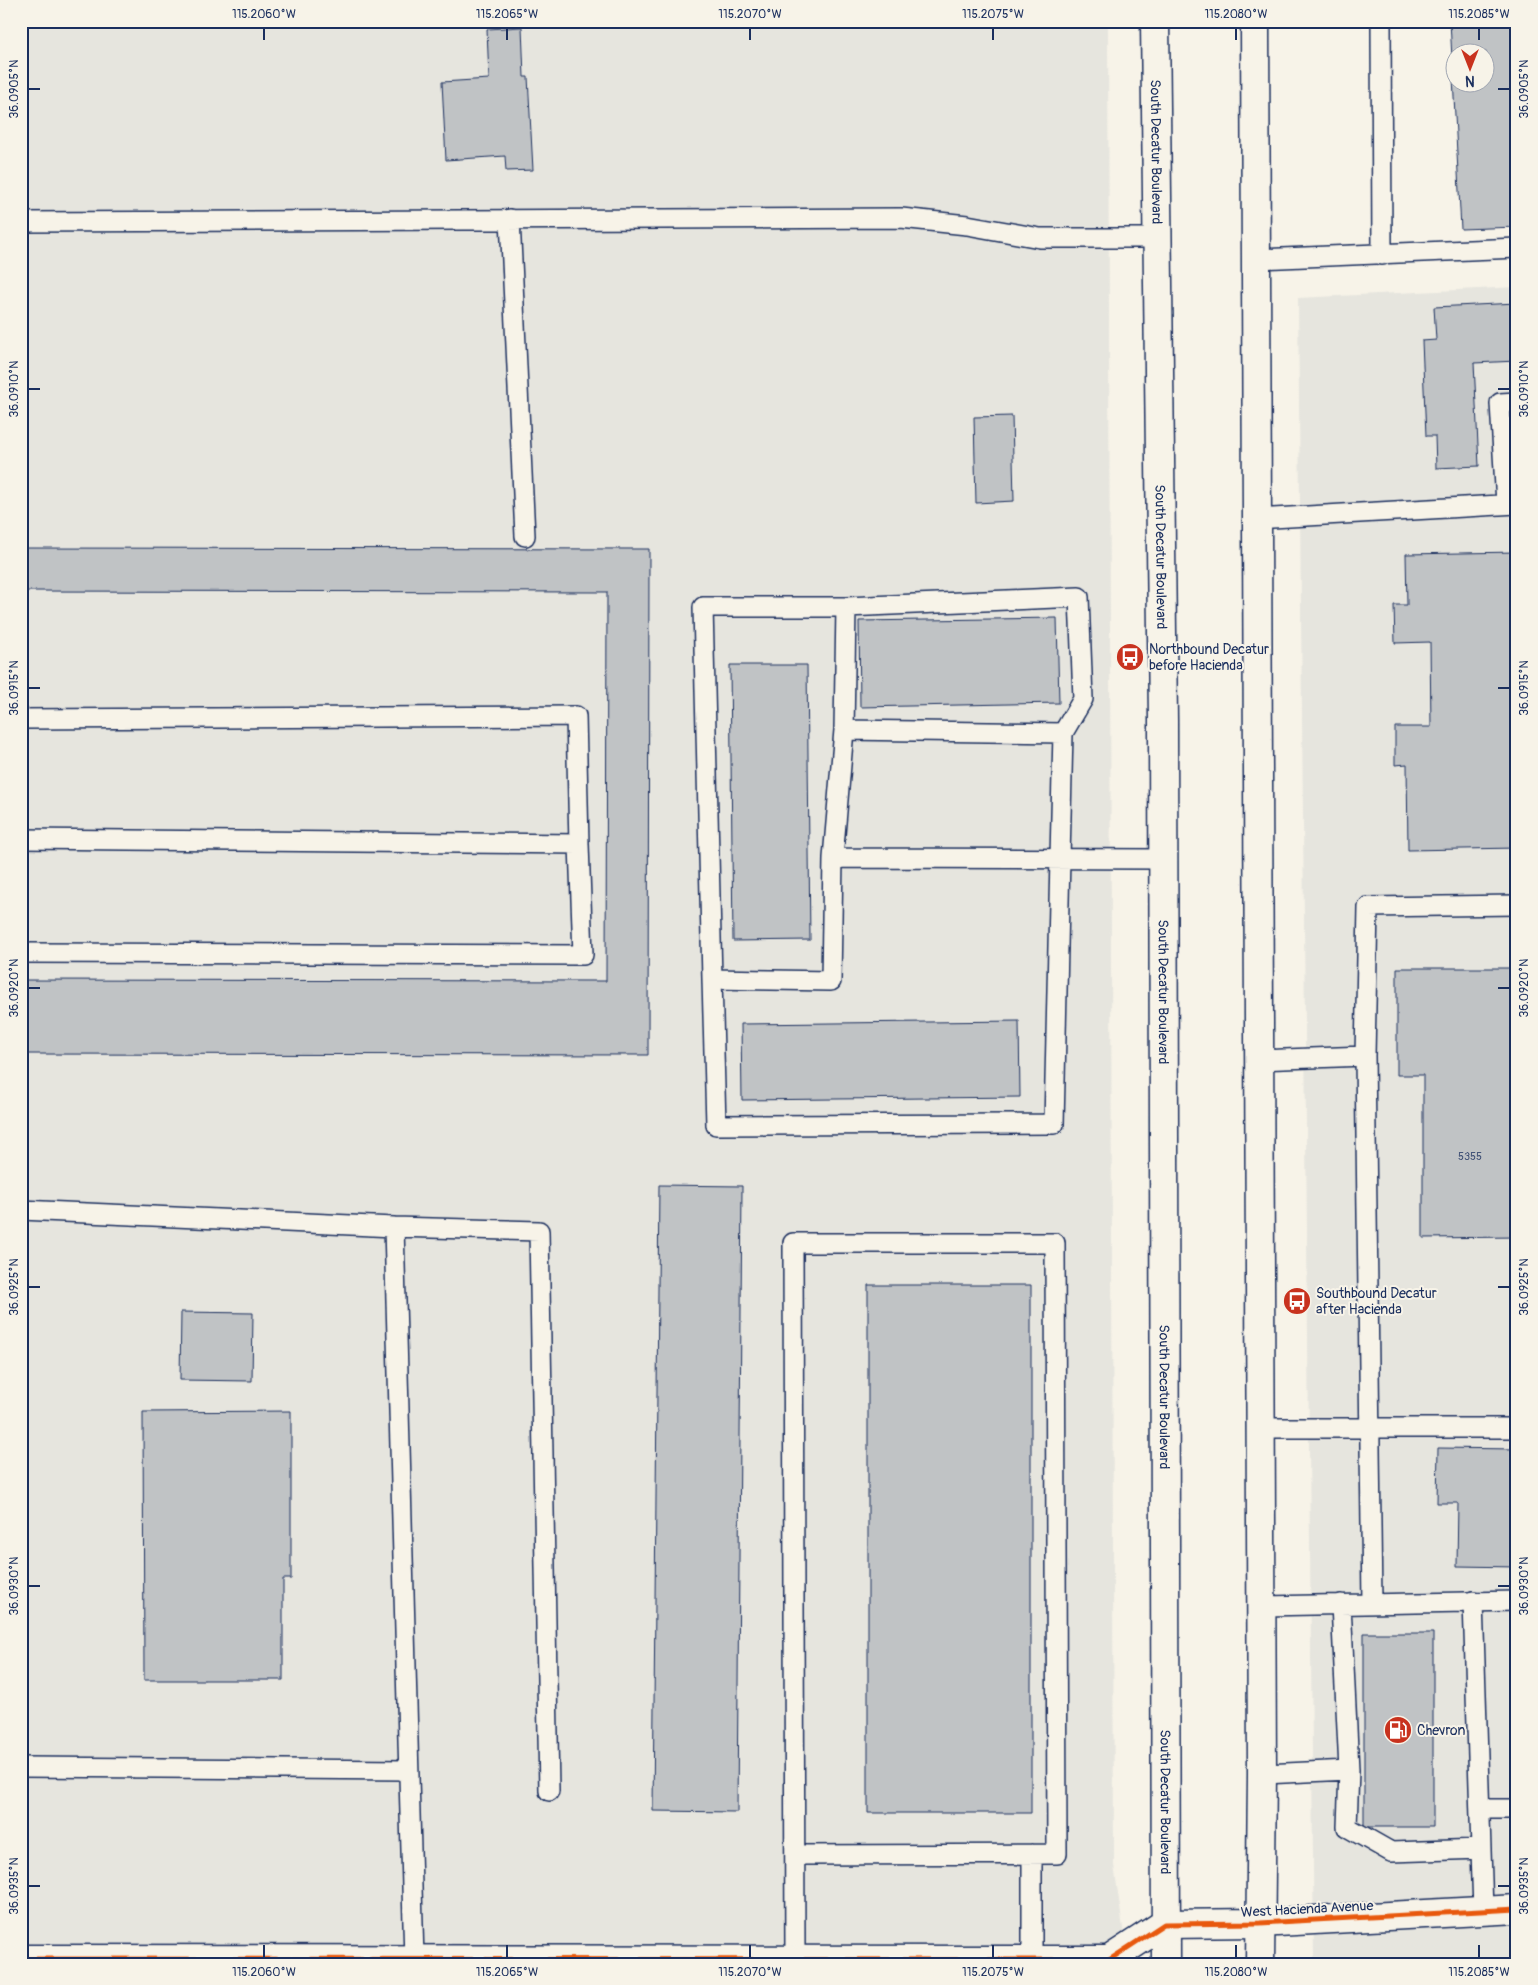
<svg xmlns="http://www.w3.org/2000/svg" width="1538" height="1985" font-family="Pangolin,sans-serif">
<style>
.built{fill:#e6e5de}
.building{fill:#c0c3c5;stroke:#1b2f5e;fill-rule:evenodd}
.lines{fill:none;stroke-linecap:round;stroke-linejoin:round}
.service-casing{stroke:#1b2f5e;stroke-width:22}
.secondary-casing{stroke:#1b2f5e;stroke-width:31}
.primary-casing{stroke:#1b2f5e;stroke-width:31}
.service{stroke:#f7f3e8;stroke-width:19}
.secondary{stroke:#f7f3e8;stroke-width:28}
.primary{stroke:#f7f3e8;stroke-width:28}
.cycleway-casing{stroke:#f7f3e8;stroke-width:8}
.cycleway{stroke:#e8590c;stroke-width:5}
.ticks{fill:none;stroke:#1b2f5e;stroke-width:2}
.labels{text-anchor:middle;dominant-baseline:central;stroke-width:4;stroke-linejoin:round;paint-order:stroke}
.number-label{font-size:11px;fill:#445478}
.street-label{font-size:14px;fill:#1b2f5e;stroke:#f7f3e8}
.poi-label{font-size:14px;fill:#1b2f5e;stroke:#f7f3e8;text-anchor:start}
.neatline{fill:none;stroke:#1b2f5e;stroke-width:2}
.ticks-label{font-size:12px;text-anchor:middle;fill:#1b2f5e}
</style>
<rect width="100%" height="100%" fill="#f7f3e8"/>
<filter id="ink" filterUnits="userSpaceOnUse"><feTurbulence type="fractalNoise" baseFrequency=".02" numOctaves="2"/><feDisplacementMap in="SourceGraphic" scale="10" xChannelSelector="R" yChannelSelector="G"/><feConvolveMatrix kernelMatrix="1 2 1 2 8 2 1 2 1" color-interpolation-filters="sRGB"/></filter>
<g filter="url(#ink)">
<path class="built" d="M21,21H1108L1114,1865L1128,1964H21Z
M1517,287V1964H1314L1298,298Z"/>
<path class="building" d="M1450,21H1517V227L1461,229ZM1456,52H1486V82H1456Z
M522,27L524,77H528L533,170L506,171L505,156L446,160L442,82L489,79L487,29Z
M1517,303V361L1474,363L1479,466L1436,468L1435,436H1426L1422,341L1436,340L1434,307Z
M1012,416L1014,501L976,503L974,417Z
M21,548L649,549L648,1055L21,1054V980L606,981L607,592L21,591Z
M1517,552V848L1408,850L1407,764L1395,765V727H1431L1430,642L1395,643L1394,605H1407L1406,554Z
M1057,618L1059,703L860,707L859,621Z
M730,665H807L810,940L733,941Z
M1397,968H1517V1237L1423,1238V1075H1397Z
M1019,1021L1020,1097L742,1100L741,1024Z
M659,1185L742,1186L737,1812L653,1811Z
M868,1285H1031V1813H868Z
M181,1312L253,1313L252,1381L180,1380Z
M291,1411V1579H283V1680H144L143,1412Z
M1438,1448L1517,1449V1567L1457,1566L1458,1503H1437Z
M1364,1633H1433V1827H1364Z"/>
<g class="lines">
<defs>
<path id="service" d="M1381,21L1382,255
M510,219L525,536
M21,222L901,218L967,225L1040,238H1158
M1256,259L1517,248
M1506,504L1500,403L1517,402
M1257,519L1517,504
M21,719L576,716L579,844
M844,730L846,607L1079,597L1083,699L1063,733
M21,839L579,844L583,955L21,953
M833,858L844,730L1063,733L1060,858L1054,1124L716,1125L712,979L831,981L833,858L1163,859
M712,979L703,607H846
M1258,1060L1365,1056
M21,1210L394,1227
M1260,1428H1517
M1473,1601L1483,1911
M1372,1603L1365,1056L1368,907L1517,905
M1341,1604L1349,1770L1347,1827L1391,1852L1481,1849
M1261,1606L1517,1601
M21,1767L408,1770
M1262,1774L1349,1770
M1480,1809H1517
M795,1855L1057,1854L1055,1243H793L795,1960
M414,1960L394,1227L539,1231L549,1791
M1032,1960V1854"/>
<path id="secondary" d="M21,1959L1109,1960L1117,1964
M1109,1960L1164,1924L1260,1923L1517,1909"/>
<g id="primary">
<path id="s1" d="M1155,21L1163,721L1166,1964"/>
<path d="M1255,21L1262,1774L1260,1964"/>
</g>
</defs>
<use href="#service" class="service-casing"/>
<use href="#secondary" class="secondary-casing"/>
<use href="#primary" class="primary-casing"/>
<use href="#service" class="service"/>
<use href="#secondary" class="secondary"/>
<use href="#primary" class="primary"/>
<defs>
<path id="cycleway" d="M21,1959L1109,1960L1117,1964
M1109,1960L1164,1924L1260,1923L1517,1909"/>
</defs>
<use href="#cycleway" class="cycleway-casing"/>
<use href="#cycleway" class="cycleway"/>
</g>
</g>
<path class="ticks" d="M264,28V40M507,28V40M750,28V40M993,28V40M1236,28V40M1479,28V40M28,89H40M1498,89H1510M28,389H40M1498,389H1510M28,688H40M1498,688H1510M28,988H40M1498,988H1510M28,1287H40M1498,1287H1510M28,1586H40M1498,1586H1510M28,1886H40M1498,1886H1510M264,1945V1958M507,1945V1958M750,1945V1958M993,1945V1958M1236,1945V1958M1479,1945V1958"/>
<defs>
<symbol id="bus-disc" viewBox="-11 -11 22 22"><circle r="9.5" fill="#c8321e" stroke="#f7f3e8"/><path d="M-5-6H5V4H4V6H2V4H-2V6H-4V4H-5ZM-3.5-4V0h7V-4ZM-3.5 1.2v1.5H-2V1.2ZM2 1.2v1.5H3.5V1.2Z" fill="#fff"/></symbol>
<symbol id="fuel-disc" viewBox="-11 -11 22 22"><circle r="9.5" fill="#c8321e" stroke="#f7f3e8"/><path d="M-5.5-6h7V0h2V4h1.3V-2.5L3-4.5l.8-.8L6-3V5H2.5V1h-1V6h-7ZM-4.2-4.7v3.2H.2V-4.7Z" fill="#fff"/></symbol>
</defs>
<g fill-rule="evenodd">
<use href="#bus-disc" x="1114" y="641" width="32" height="32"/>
<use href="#bus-disc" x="1281" y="1285" width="32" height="32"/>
<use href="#fuel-disc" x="1382" y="1714" width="32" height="32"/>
</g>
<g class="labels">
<g class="number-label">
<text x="1470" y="1156">5355</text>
</g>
<g class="street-label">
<text stroke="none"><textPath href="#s1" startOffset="131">South Decatur Boulevard</textPath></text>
<text stroke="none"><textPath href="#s1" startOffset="536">South Decatur Boulevard</textPath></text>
<text stroke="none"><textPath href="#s1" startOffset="971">South Decatur Boulevard</textPath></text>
<text stroke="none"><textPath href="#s1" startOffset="1376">South Decatur Boulevard</textPath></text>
<text stroke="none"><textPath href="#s1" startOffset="1781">South Decatur Boulevard</textPath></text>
<text transform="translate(1307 1909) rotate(-3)">West Hacienda Avenue</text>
</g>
<g class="poi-label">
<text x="1149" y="649">Northbound Decatur<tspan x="1149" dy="16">before Hacienda</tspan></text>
<text x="1316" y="1293">Southbound Decatur<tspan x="1316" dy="16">after Hacienda</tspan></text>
<text x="1417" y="1730">Chevron</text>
</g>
</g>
<rect width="1538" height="1985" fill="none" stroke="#f7f3e8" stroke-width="55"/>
<g transform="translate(1470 68) rotate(180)"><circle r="24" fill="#f7f3e8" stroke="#9fa5b1"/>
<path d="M0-4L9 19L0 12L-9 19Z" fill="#c8321e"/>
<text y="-8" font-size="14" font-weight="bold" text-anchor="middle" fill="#1b2f5e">N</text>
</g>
<rect x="28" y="28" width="1482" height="1930" class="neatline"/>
<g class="ticks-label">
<text x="264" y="18">115.2060°W</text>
<text x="507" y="18">115.2065°W</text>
<text x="750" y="18">115.2070°W</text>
<text x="993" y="18">115.2075°W</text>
<text x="1236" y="18">115.2080°W</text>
<text x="1479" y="18">115.2085°W</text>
<text transform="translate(1524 89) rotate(-90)" y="4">36.0905°N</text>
<text transform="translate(14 89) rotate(-90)" y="4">36.0905°N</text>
<text transform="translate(1524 389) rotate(-90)" y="4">36.0910°N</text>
<text transform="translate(14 389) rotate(-90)" y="4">36.0910°N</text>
<text transform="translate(1524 688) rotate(-90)" y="4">36.0915°N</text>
<text transform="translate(14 688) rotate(-90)" y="4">36.0915°N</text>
<text transform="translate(1524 988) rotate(-90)" y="4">36.0920°N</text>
<text transform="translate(14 988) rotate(-90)" y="4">36.0920°N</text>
<text transform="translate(1524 1287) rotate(-90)" y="4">36.0925°N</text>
<text transform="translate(14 1287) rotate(-90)" y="4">36.0925°N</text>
<text transform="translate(1524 1586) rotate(-90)" y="4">36.0930°N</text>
<text transform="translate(14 1586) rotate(-90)" y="4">36.0930°N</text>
<text transform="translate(14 1886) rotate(-90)" y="4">36.0935°N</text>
<text transform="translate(1524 1886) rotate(-90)" y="4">36.0935°N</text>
<text x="264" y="1976">115.2060°W</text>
<text x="507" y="1976">115.2065°W</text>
<text x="750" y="1976">115.2070°W</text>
<text x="993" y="1976">115.2075°W</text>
<text x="1236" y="1976">115.2080°W</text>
<text x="1479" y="1976">115.2085°W</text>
</g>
</svg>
